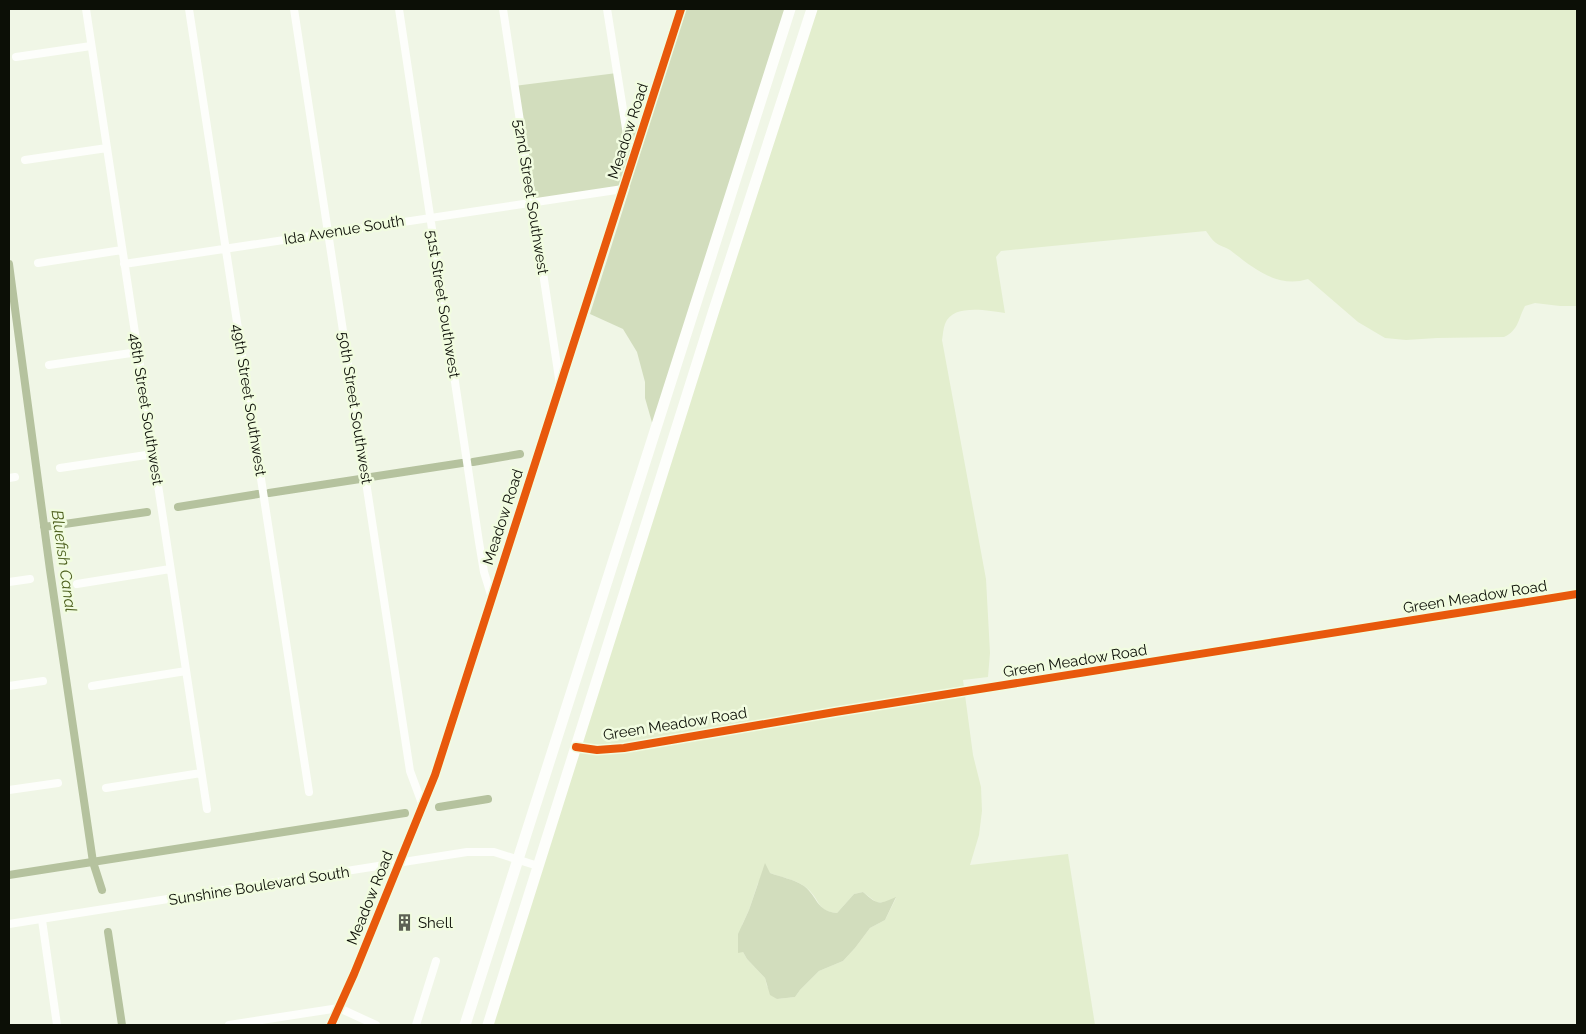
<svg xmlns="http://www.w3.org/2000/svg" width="1586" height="1034" font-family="Raleway,sans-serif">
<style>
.green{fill:#e3eece;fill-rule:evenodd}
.forest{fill:#d2ddbd}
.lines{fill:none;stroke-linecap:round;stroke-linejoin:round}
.canal{stroke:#b5c29e;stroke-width:8}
.minor{stroke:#fdfefb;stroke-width:8}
.highway{stroke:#fdfefb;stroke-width:11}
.cycleway-casing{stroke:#f1fce0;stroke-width:11}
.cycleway{stroke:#e8590c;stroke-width:8}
.labels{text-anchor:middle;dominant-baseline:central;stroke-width:5;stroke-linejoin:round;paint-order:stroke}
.street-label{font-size:15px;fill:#0c0f06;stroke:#f1fce0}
.poi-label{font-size:15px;fill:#0c0f06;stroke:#f1fce0;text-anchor:start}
.water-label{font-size:16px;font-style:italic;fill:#4d601e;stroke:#f1fce0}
</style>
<rect width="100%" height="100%" fill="#f0f6e6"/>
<path class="green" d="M817,9H1577V306H1560L1535,303L1525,306C1518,319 1519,330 1504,337L1437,338L1406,340L1385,338L1358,322L1308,279C1277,289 1252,267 1230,250C1225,247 1220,246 1216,243C1212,240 1209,235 1206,231L1001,251L996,257L1005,313C988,311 953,303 945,324C943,329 943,335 942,340L986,579L990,653L988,677L963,680L973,755L981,787L982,811L979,835L970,865L1068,854L1095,1025H492L718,311ZM770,873C783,878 800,880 810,891C821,903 818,911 837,913L854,894L863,892L876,902L885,903L896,898L885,920L870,928L855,948L843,961L819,971L800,990L795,997L777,999L767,986L765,978L747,959L743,952L742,925L749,910L758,883Z"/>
<path class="forest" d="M682,9H786L653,426L645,398V382L637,352L623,329L590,314L630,187L532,199L514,86L617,73L627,128L646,124Z
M765,863L770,873C781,877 793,879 804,886C818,897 816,911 837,913L854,894L863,892C878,905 878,905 896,897L885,920L870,928L855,948L843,961L819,971L800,990L795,997L777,999L770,995L765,978L747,959L743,952L738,953V934L749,910Z"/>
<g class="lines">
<path class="canal" d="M9,264L50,570L93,862L102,890
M473,462L520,454
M371,477L462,463
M269,493L360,479
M178,507L258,494
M44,527L147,512
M439,807L488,799
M9,875L405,813
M108,932L122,1025"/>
<path class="minor" d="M86,9L207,809
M189,9L309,792
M294,9L410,771L423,806
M399,9L479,542L484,572L492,598
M503,9L560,385
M607,9L628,141L636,150
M16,57L91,46
M25,160L107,148
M38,263L122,250
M124,264L623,189
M49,365L138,352
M60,468L153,454
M9,478L15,477
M9,582L30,579
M77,584L170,569
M9,686L43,681
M92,686L186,671
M576,747L597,750L624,748L835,712L1577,594
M106,788L201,773
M9,790L58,783
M42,920L57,1025
M9,924L467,852H494L538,866
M229,1025L339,1008L376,1025
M331,1025L354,974L435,775L681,9
M416,1025L436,961"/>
<path class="highway" d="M465,1025L790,9
M488,1025L714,310L812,9"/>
<defs>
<path id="cycleway" d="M576,747L597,750L624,748L835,712L1577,594
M331,1025L354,974L435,775L681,9"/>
</defs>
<use href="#cycleway" class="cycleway-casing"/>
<use href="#cycleway" class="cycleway"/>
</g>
<defs>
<symbol id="building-bare" viewBox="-9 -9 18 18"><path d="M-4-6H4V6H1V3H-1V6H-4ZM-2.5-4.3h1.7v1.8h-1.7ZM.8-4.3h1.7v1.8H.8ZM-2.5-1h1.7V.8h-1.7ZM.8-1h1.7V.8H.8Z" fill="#5c6054" stroke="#f1fce0" stroke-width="2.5" paint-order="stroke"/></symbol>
</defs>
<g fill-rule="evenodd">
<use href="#building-bare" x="392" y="910" width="25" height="25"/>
</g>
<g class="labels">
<g class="street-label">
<text transform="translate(628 131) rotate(-72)">Meadow Road</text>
<text transform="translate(531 197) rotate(81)">52nd Street Southwest</text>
<text transform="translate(344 230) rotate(-9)">Ida Avenue South</text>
<text transform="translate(443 304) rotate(81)">51st Street Southwest</text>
<text transform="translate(249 400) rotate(81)">49th Street Southwest</text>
<text transform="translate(355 408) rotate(81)">50th Street Southwest</text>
<text transform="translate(146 409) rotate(81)">48th Street Southwest</text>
<text transform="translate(503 517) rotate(-72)">Meadow Road</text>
<text transform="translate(1475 597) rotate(-9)">Green Meadow Road</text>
<text transform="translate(1075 661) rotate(-9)">Green Meadow Road</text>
<text transform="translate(675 724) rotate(-9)">Green Meadow Road</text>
<text transform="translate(259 886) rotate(-9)">Sunshine Boulevard South</text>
<text transform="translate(370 898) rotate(-68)">Meadow Road</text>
</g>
<g class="poi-label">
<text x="418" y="923">Shell</text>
</g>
<g class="water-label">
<text transform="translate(64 561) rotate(82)">Bluefish Canal</text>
</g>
</g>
<rect width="1586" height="1034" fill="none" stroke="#0c0f06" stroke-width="20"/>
</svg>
